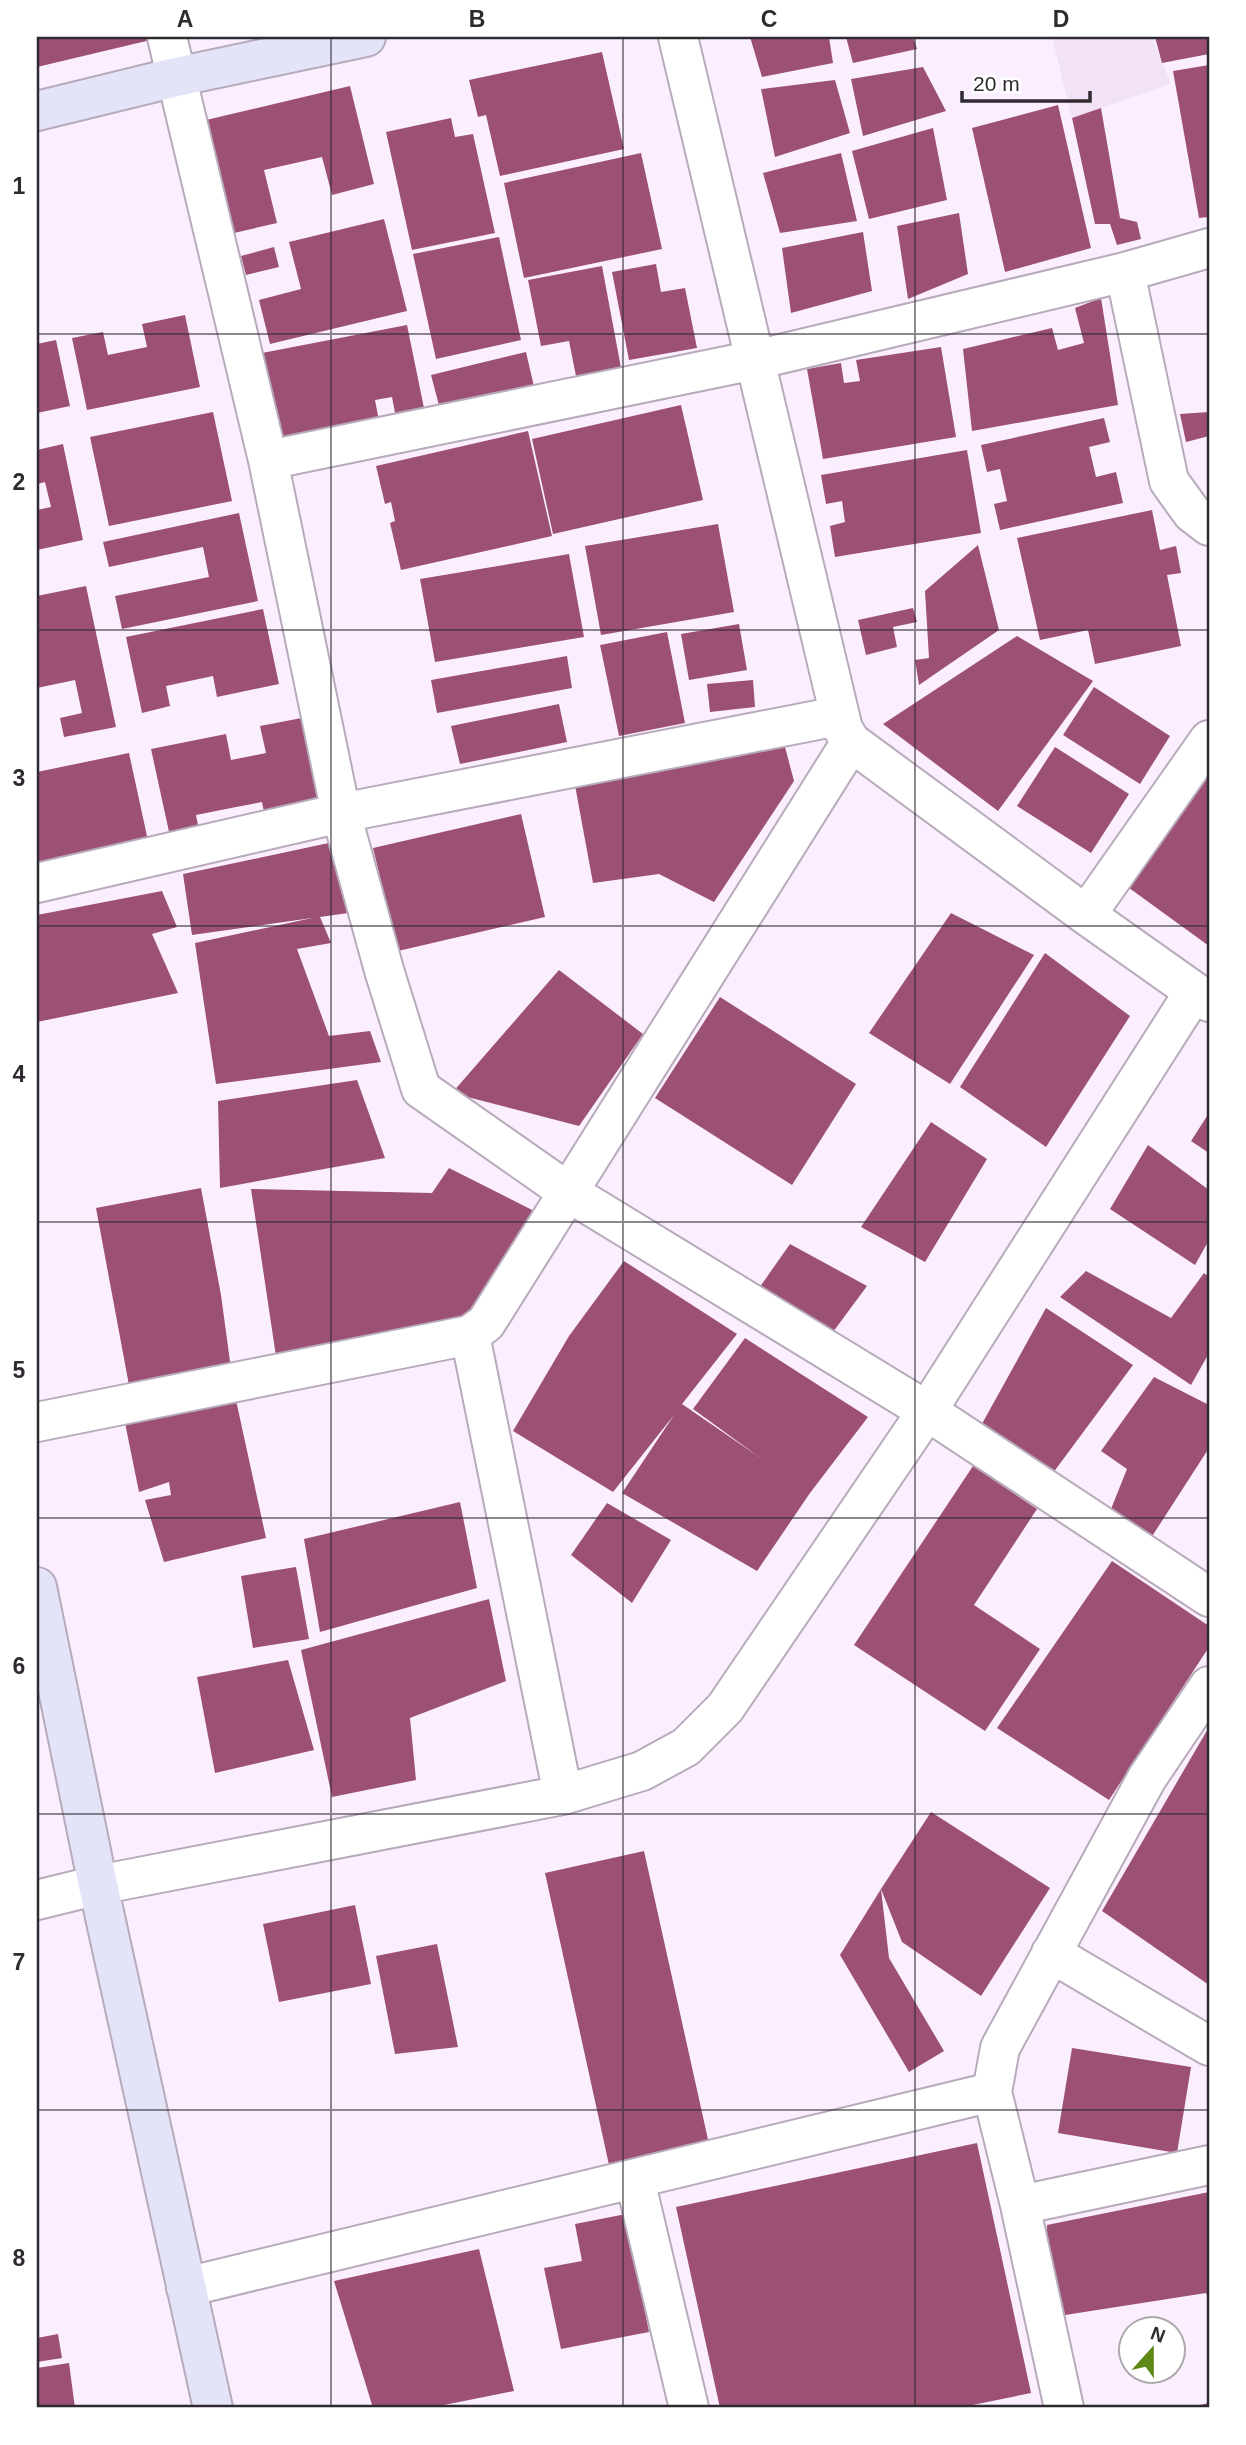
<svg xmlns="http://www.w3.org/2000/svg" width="1246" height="2445" font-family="Helvetica,sans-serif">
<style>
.built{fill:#f2e2f8}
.building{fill:#9c5074}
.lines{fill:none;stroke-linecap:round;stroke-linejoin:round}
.street-casing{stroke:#b7abbb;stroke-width:42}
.secondary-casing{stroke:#b7abbb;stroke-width:42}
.street{stroke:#fff;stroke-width:38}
.secondary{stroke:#e3e4f7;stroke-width:38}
.grid{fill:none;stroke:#2f2a30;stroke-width:2;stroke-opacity:0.55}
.neatline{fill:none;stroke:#2f2a30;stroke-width:2.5}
.grid-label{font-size:23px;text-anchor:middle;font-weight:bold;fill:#2f2a30}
</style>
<rect width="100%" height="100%" fill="#fbefff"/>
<path class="built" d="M1052,37H1152L1171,84L1072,118Z"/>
<path class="building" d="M37,37H159V38L37,67Z
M750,37H829L833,63L762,77Z
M846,37H913L917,49L853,63Z
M1155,37H1209V54L1162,63Z
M602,52L624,149L500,176L486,115L478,117L469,80Z
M1209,65V217L1199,218L1173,71Z
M923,67L946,111L863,136L851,79Z
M835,80L850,133L775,157L761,89Z
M350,86L374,184L332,195L322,157L264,170L277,223L234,233L206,120Z
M1058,105L1091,248L1005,272L972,128Z
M1101,108L1120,218L1137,222L1141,239L1117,245L1110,224H1095L1072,118Z
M451,118L455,137L473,134L495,233L412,250L386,132Z
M933,128L947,200L869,219L852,151Z
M641,153L662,249L524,278L504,183Z
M841,153L857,221L780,233L763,173Z
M959,213L968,274L908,299L897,226Z
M384,219L407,311L270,344L259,300L301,289L289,242Z
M863,232L872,291L791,313L782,248Z
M499,237L521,340L436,359L413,254Z
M274,247L279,267L246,275L241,256Z
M656,264L661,292L685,288L697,348L629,360L612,272Z
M602,266L621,368L576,376L569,341L541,346L528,280Z
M1101,298L1118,405L972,431L963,349L1052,328L1058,350L1084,343L1075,308Z
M185,315L200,387L87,410L72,338L103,332L108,355L147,347L142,324Z
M407,325L425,413L396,418L392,397L375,400L379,421L279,440L262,353Z
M56,340L70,406L37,413V344Z
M941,347L956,437L823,459L807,369L841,363L844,383L860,381L856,360Z
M526,352L535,391L441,413L431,375Z
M681,405L703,500L553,534L532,439Z
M213,412L232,501L109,526L90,437Z
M1209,412V436L1186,442L1180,414Z
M1104,418L1110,442L1089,447L1096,477L1116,472L1123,503L1000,530L994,504L1007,501L1000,469L987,472L981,445Z
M528,431L552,536L401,570L390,523L395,521L391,502L385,504L376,466Z
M63,444L83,540L37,550V510L51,507L45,482L37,484V450Z
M967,450L981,533L835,557L830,526L845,522L842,501L826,504L821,475Z
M1152,510L1160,550L1176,546L1181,573L1167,575L1181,646L1095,664L1088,630L1040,640L1017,538Z
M239,513L258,601L122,629L115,596L209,577L203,547L109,567L103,542Z
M718,524L734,612L601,635L585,546Z
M978,545L999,630L919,685L915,660L929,658L925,591Z
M569,554L584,637L435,662L420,579Z
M86,586L116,727L64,737L60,718L82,713L75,680L37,688V596Z
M913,608L917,622L893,627L897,647L866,655L858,620Z
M263,609L279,684L217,697L213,676L166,686L170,706L142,713L126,637Z
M739,624L747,670L689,680L681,634Z
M667,632L685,723L619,736L600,645Z
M1017,636L1093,681L998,811L883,724Z
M567,656L572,688L437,713L431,680Z
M753,680L755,707L710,712L707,684Z
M1094,687L1170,736L1140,784L1063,735Z
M559,704L567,742L460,764L451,726Z
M307,717L327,809L266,822L262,802L231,808L196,815L200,835L171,841L151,749L226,734L231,760L266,753L260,726Z
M785,747L794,781L714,902L659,874L593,883L574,780Z
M1055,747L1129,794L1091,853L1017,806Z
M129,753L150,850L37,874V772Z
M1209,769V946L1125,885Z
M521,814L545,917L398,951L373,848Z
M338,841L355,912L320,917L331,943L297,949L329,1036L370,1031L381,1062L216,1084L195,943L312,918L192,935L183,874Z
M162,891L177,927L152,934L178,993L37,1022V915Z
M951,913L1034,955L950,1084L869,1033Z
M1045,953L1130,1016L1046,1147L960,1087Z
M559,970L643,1034L579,1126L452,1093Z
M720,997L856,1084L792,1185L655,1098Z
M357,1080L385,1158L220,1188L218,1101Z
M1209,1113V1153L1191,1141Z
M931,1122L987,1159L925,1262L861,1227Z
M1148,1145L1209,1190V1240L1195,1265L1110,1209Z
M449,1168L534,1211L477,1328L277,1363L251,1189L432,1193Z
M201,1188L221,1295L231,1369L131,1396L96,1208Z
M790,1244L867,1286L833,1332L757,1291Z
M624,1261L737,1334L682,1404L759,1457L693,1409L745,1338L868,1417L810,1493L757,1571L622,1493L674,1415L613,1492L513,1431L569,1336Z
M1086,1271L1171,1318L1204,1273L1209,1277V1353L1191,1385L1060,1297Z
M1046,1308L1133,1365L1050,1477L978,1431Z
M1154,1377L1209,1405V1448L1149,1541L1109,1514L1127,1469L1101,1451Z
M234,1391L266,1538L164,1562L145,1500L171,1495L169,1482L139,1492L123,1413Z
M973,1466L1037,1509L974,1605L1040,1649L985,1731L854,1645Z
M460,1502L477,1588L320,1632L304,1539Z
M607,1503L671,1540L632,1603L571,1555Z
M1112,1561L1209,1626V1647L1109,1800L997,1728Z
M296,1567L309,1639L253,1648L241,1576Z
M489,1599L506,1681L410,1718L416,1780L332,1797L301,1650Z
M288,1660L314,1750L215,1773L197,1677Z
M1209,1727V1985L1102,1911Z
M931,1812L1050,1888L981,1996L902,1942L881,1889Z
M644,1851L711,2153L611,2174L545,1873Z
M881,1889L889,1958L944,2051L909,2072L840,1955Z
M355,1905L371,1984L279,2002L263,1924Z
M437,1944L458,2047L395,2054L376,1956Z
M1072,2048L1191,2067L1177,2153L1058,2133Z
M977,2143L1031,2393L958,2408H720L676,2207Z
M1209,2192V2301L1206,2293L1046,2318L1047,2225Z
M626,2214L649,2332L561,2349L544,2268L582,2261L575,2224Z
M479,2249L514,2391L429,2408H373L334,2281Z
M58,2334L62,2358L37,2362V2338Z
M69,2363L75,2408H37V2368Z
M1209,2403V2408H1190V2407Z"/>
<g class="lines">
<defs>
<path id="street" d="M167,37L268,460L341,813L384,970L421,1089L568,1192L927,1411L1209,1597
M678,37L843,729L851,742L1086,915L1209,1002
M1125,272L1169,481L1192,513L1209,526
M268,460L755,360L1125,272L1209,248
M37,883L341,813L838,716
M1086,915L1209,740
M470,1335L563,1795
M37,1422L470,1335L486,1323L851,742
M37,1900L98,1885L563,1795L642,1771L686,1747L725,1708L927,1411L1194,992
M1051,1953L1209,2046
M635,2180L689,2408
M1020,2205L1209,2165
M186,2287L992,2092
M1064,2408L1020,2205L992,2092L1000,2048L1147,1778L1209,1686"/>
<path id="secondary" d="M37,111L176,77L366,37
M37,1587L98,1885L213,2408"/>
</defs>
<use href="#street" class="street-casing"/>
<use href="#secondary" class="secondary-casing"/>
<use href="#street" class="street"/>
<use href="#secondary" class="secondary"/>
</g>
<path class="grid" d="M331,37V2408M623,37V2408M915,37V2408M37,334H1209M37,630H1209M37,926H1209M37,1222H1209M37,1518H1209M37,1814H1209M37,2110H1209"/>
<rect width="1246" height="2445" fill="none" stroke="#ffffff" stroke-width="77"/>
<g transform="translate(1152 2350) rotate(21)"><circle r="33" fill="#ffffff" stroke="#acaaac" stroke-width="2"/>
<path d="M0-5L12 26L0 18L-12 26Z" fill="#5e8917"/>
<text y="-10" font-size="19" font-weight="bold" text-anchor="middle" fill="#2f2a30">N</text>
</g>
<path d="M962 91v10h128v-10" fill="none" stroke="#2f2a30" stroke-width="3.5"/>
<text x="973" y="91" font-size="21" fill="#2f2a30" stroke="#ffffff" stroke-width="5" paint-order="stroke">20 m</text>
<rect x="38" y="38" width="1170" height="2368" class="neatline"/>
<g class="grid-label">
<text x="185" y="27">A</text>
<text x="477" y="27">B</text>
<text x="769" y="27">C</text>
<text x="1061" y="27">D</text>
<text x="19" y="194">1</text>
<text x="19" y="490">2</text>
<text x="19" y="786">3</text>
<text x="19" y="1082">4</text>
<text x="19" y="1378">5</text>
<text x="19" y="1674">6</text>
<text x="19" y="1970">7</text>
<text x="19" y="2266">8</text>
</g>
</svg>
